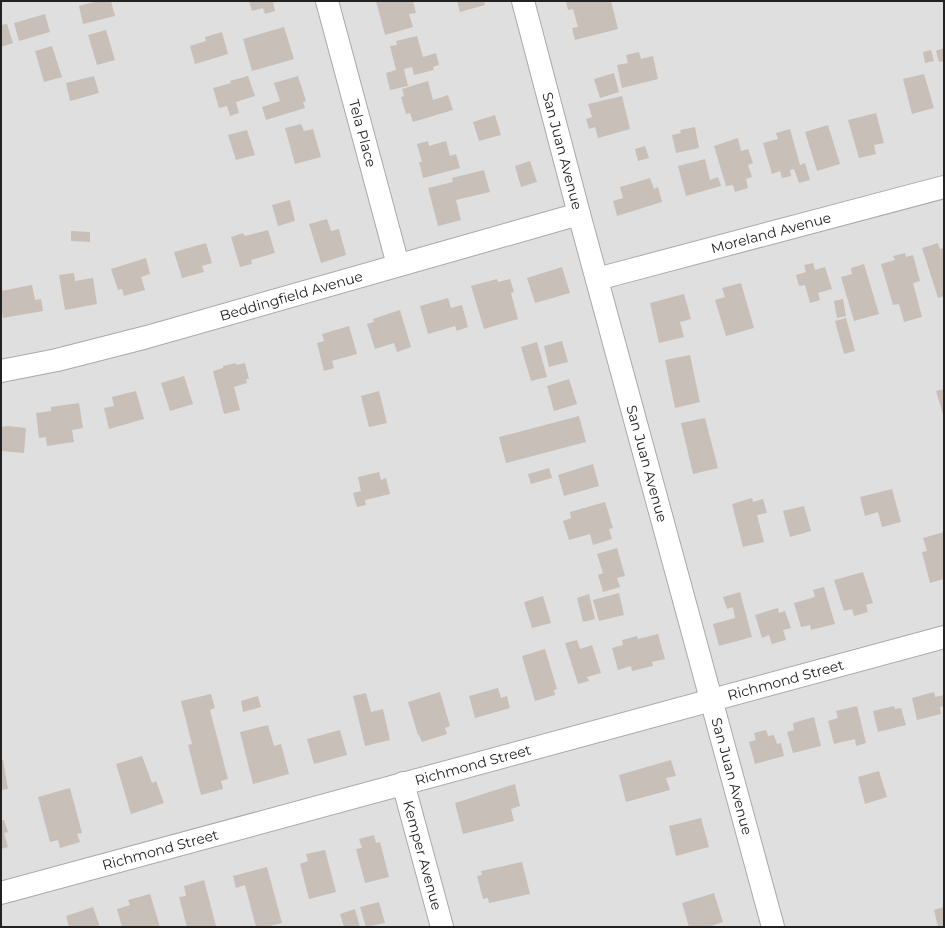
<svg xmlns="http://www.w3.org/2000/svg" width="945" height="928" font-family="Montserrat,sans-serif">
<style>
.residential{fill:#e0dfdf}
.building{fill:#c7bfb8}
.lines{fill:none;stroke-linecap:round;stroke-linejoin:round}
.minor-casing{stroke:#a9a9a9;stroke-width:24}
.minor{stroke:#fff;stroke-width:22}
.labels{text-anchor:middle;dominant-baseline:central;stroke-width:3;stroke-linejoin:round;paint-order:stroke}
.street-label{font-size:14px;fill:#222;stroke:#fff}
</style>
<rect width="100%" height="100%" fill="#f2efe9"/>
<path class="residential" d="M1,1H944V927H1Z"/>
<path class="building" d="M98,1H111L115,16L83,24L79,6Z
M249,1H278L273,3L275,11L265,14L263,8L252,11Z
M376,1H413L416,13L409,14L413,27L385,35Z
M457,1H484L485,5L460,12Z
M566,1H611L618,29L575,40L572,28L578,27L573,9L568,10Z
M45,14L50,32L19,41L14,23Z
M7,24L13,43L1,47V25Z
M284,27L294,59L252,71L243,39Z
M106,30L115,60L97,65L88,35Z
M222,32L228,54L195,64L190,46L206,41L205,37Z
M417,36L423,57L436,53L439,65L433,67L434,70L414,75L412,67L404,69L408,86L390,90L386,73L396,70L390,46L397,45L396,41Z
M52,46L62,77L44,82L35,51Z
M944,48V61L939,62L936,51Z
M931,50L934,61L925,63L923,52Z
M639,52L641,59L653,56L658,79L622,88L617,65L628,63L626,55Z
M614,73L619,92L600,98L594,79Z
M924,74L934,108L912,114L903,79Z
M94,76L99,93L70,101L66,83Z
M248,76L255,96L236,102L239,113L230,116L227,106L219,108L213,88L231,83L230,81Z
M298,76L306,101L303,102L305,108L266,120L262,107L280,101L274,83Z
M428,81L433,100L448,95L453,110L413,122L410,113L406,114L401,97L404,96L402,89Z
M622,96L630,129L598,138L595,127L589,129L586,119L592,117L588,104Z
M876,113L884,143L874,145L876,154L859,158L848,120Z
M495,115L501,135L479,141L473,122Z
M301,124L304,131L313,129L321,157L295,164L285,128Z
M828,125L840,164L817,171L805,132Z
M695,127L699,148L676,153L672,135L681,133L680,130Z
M790,129L800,165L805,163L810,180L799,183L794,169L790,170L791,176L782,178L780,171L772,174L763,143L778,139L776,133Z
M247,130L255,155L236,160L228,135Z
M738,138L741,151L748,149L753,163L748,165L752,177L746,179L748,188L735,192L733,185L726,186L714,146Z
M428,141L429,146L446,141L450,156L456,154L460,168L423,178L419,162H422L417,144Z
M645,146L649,158L638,161L635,149Z
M705,159L710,180L718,177L721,186L686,196L678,166Z
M530,161L537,182L521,187L515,166Z
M484,170L490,192L456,200L461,220L438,226L428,188L453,182L452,178Z
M650,178L654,189L658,187L662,202L617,216L613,201L623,198L620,187Z
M290,200L295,221L278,226L272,205Z
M327,219L331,231L339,229L346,255L321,263L309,224Z
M268,230L275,253L251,260L252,264L240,267L231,237L243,233L245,236Z
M71,231L90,232V242L71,241Z
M206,243L212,263L202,266L204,272L182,278L174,252Z
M938,243L940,249L944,248V277H943L944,296L938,298L922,248Z
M905,253L906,257L913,255L920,281L913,283L922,317L904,322L899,304L893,305L881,264L895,260L893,256Z
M146,258L150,274L141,277L145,290L124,296L122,289L118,290L111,269Z
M813,263L815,270L825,267L832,289L818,293L820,300L810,303L805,285L799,286L796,275L806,272L804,265Z
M864,264L879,314L854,321L841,277L852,274L851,268Z
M562,267L570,293L535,303L527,278Z
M74,273L75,281L93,278L97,304L65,310L59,275Z
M497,279L498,282L510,279L514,292L511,293L518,319L484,329L471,286Z
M741,283L754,328L726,336L715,300L725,297L722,288Z
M32,285L35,300L41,299L43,311L3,318L1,306V291Z
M684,294L691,319L680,322L684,337L659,343L650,303Z
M448,298L451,308L462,305L468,327L457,331L455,326L428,334L420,306Z
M843,299L846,316L837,318L834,301Z
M400,310L411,347L397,352L394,343L375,349L367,324L374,322L373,319Z
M846,318L855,351L844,354L835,321Z
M349,326L357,354L332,361L334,368L324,371L317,343L324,341L322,334Z
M562,341L568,362L549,367L544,346Z
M537,342L547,377L531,381L521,347Z
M690,355L700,402L675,408L665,360Z
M236,363V365L245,363L249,379H246L247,383L234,387L240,410L224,414L213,371L223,368V366Z
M184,376L193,404L170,411L161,383Z
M569,379L577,404L554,411L547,386Z
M944,389V418L936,391Z
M136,391L144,419L109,429L104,408L114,406L112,397Z
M379,391L387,423L369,427L361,396Z
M79,403L83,428L72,430L74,442L47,446L46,437L39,438L36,413L51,411V407Z
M579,416L586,442L506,463L499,437Z
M705,418L718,468L693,474L681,423Z
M8,426L26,428L24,453L1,451V427Z
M593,464L599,486L564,496L558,475Z
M549,468L552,478L531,484L528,474Z
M379,472L381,480L386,478L390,494L365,500L366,505L357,507L353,493L361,491L358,477Z
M892,489L901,522L882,527L878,512L865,516L860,497Z
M752,498L753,502L763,499L767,513L757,515L764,542L743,547L732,504Z
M605,502L613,528L609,529L612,539L593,545L590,534L569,540L563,521L571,518L570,512Z
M804,506L811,531L790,537L783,511Z
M944,532V579L930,583L922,552L927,551L923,538Z
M617,548L625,576L617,578L620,587L603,592L598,575L603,573L597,554Z
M863,572L873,603L866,605L868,612L854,616L852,609L844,611L834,580Z
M824,587L835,624L811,630L810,625L801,627L794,603L815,597L813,590Z
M740,592L752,637L719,646L713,624L735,618L733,607L727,609L723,597Z
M619,593L624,615L599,621L593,600Z
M589,594L595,619L583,622L577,598Z
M543,596L551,623L532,628L524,602Z
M778,608L779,613L785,611L791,628L783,630L786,640L772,644L769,635L762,638L755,615Z
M658,634L665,659L652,662L653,666L632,671L631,666L618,670L612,648L623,645L622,640L637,636L638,639Z
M577,640L580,649L592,645L601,673L587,677L589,681L578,684L565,643Z
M545,649L557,689L554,690L555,695L535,701L522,656Z
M498,688L501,698L507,696L510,708L475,718L469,696Z
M440,692L450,726L445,728L447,734L422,742L419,735H418L408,702Z
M934,692L935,697L944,695V706L940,707L941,714L917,720L912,698Z
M366,693L371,712L383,709L390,740L365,746L353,696Z
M211,694L215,708L210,710L228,779L221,781L223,789L201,795L188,745L192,744L181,701Z
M258,696L261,707L243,712L241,701Z
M857,706L866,743L856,746L855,739L834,744L828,721L838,718L836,711Z
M894,706L895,709L901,708L906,725L878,732L873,711Z
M814,717L821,746L793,753L787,732L794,730L793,723Z
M268,725L274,746L281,744L289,774L253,784L240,732Z
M340,730L347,755L314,764L307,739Z
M766,730L768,736L774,735L777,744L781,743L784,756L755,764L749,742L756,740L754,733Z
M142,756L152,783L156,781L164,803L131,814L116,764Z
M1,760H3L8,789L1,790Z
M671,760L676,776L666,778L670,790L626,802L619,775Z
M879,771L887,797L865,804L858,777Z
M515,784L520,806L511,809L514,821L463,834L455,803Z
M70,788L82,833L77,834L80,842L60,848L58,840L50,842L38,797Z
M701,818L709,847L676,856L669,826Z
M1,820H4L8,832L4,833L8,847L1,849Z
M374,835L376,843L380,842L389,877L365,883L356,849L362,848L359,839Z
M325,850L336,892L309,899L300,864L308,861L306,854Z
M522,862L530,894L489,903L488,898L483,899L477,876L482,875L481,871Z
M267,867L282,923L266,927H256L245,885L236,888L233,876Z
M204,880L216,926L211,927H187L179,897L186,896L184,886Z
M714,893L723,922L708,927H689L682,903Z
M150,894L160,927H122L117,909L130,905L128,900Z
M379,902L385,923L366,927L360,907Z
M93,907L100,927H69L66,916Z
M944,907V927H938L934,910Z
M355,909L360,927H344L340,914Z"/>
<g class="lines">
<defs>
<g id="minor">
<path id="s1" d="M327,1L398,265"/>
<path id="s2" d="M523,1L579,214L773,927"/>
<path id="s3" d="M597,279L944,187"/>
<path id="s4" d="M1,371L57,360L147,337L579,214"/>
<path id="s5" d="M403,783L442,927"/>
<path id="s6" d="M1,893L944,637"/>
</g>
</defs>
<use href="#minor" class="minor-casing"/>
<use href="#minor" class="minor"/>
</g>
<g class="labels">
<g class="street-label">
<text stroke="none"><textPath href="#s1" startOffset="137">Tela Place</textPath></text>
<text stroke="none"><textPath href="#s2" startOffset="155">San Juan Avenue</textPath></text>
<text stroke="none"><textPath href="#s3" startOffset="180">Moreland Avenue</textPath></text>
<text stroke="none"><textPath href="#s4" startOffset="300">Beddingfield Avenue</textPath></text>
<text stroke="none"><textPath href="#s2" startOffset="479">San Juan Avenue</textPath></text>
<text stroke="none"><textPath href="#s6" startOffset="813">Richmond Street</textPath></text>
<text stroke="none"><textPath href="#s6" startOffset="489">Richmond Street</textPath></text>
<text stroke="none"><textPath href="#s2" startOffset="803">San Juan Avenue</textPath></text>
<text stroke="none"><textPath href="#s6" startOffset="165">Richmond Street</textPath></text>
<text stroke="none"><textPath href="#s5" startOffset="75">Kemper Avenue</textPath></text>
</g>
</g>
<rect width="945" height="928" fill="none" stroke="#222222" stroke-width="4"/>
</svg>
